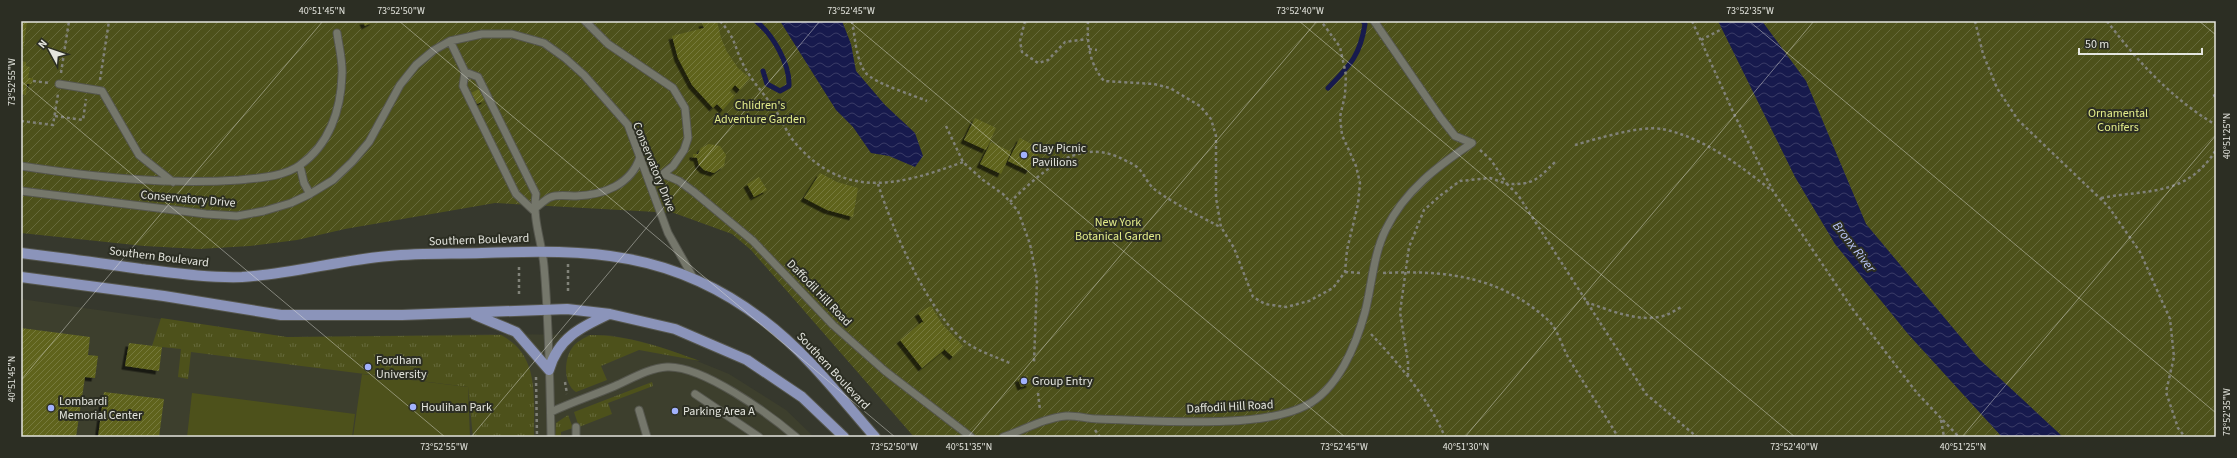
<svg xmlns="http://www.w3.org/2000/svg" width="2237" height="458" font-family="'Source Sans 3',sans-serif">
<style>
.built{fill:#3d3f2d}
.grass{fill:url(#grass-tufts)}
.garden{fill:url(#garden-furrows)}
.pitch{fill:#4d511b}
.water{fill:url(#water-waves)}
.lines{fill:none;stroke-linecap:round;stroke-linejoin:round}
.stream{stroke:#171a4d;stroke-width:5}
.building{fill:url(#building-hatch);filter:url(#shadow)}
.lane-casing{stroke:#55564d;stroke-width:9}
.primary-casing{stroke:#55564d;stroke-width:12}
.path{stroke:#818279;stroke-width:2.5;stroke-dasharray:3 3;stroke-linecap:butt}
.lane{stroke:#75776b;stroke-width:7}
.primary{stroke:#8b94ba;stroke-width:10}
.ticks{fill:none;stroke:#e4e5de;stroke-width:1;stroke-opacity:0.45}
.poi-dot{fill:#a2b2fd;stroke:#2c2e23;stroke-width:1.5}
.labels{text-anchor:middle;dominant-baseline:central;stroke-width:4;stroke-linejoin:round;paint-order:stroke}
.park-label{font-size:12px;fill:#e4ed8b;stroke:#2c2e23}
.poi-label{font-size:12px;fill:#e4e5de;stroke:#2c2e23;text-anchor:start}
.street-label{font-size:12px;fill:#e4e5de;stroke:#2c2e23}
.water-label{font-size:13px;font-style:italic;fill:#bbc7fb;stroke:#2c2e23}
.neatline{fill:none;stroke:#e4e5de;stroke-width:1.5}
.ticks-label{font-size:10px;text-anchor:middle;fill:#e4e5de}
</style>
<defs>
<pattern id="grass-tufts" width="24" height="20" patternUnits="userSpaceOnUse"><rect width="24" height="20" fill="#4d511b"/><path d="M3 7l-1-3M5 7V3M7 7l1-3M15 17l-1-3M17 17v-4M19 17l1-3" fill="none" stroke="#666a3c"/></pattern>
<pattern id="garden-furrows" width="10" height="10" patternUnits="userSpaceOnUse"><rect width="10" height="10" fill="#4d511b"/><path d="M-1 1l2-2M0 10L10 0M9 11l2-2" fill="none" stroke="#666a3c"/></pattern>
<pattern id="water-waves" width="16" height="10" patternUnits="userSpaceOnUse"><rect width="16" height="10" fill="#171a4d"/><path d="M0 5q4-4 8 0t8 0" fill="none" stroke="#393b66"/></pattern>
<pattern id="building-hatch" width="6" height="6" patternUnits="userSpaceOnUse"><rect width="6" height="6" fill="#5f641e"/><path d="M-1 1l2-2M0 6l6-6M5 7l2-2" fill="none" stroke="#767a3e"/></pattern>
<filter id="shadow"><feDropShadow dx="-3.5" dy="3.5" stdDeviation="0" flood-color="#0009"/></filter>
</defs>
<rect width="100%" height="100%" fill="#36382d"/>
<path class="built" d="M21,299L287,337L491,334L610,335L640,341L670,350L729,374L786,410L814,437H21Z"/>
<path class="grass" d="M161,318L287,337L501,335C541,356 533,398 534,437H473L468,387L191,352L188,379L178,377L181,349L152,346Z
M590,335C629,335 664,348 700,361L639,350L601,366L607,380L576,392C563,384 564,359 572,348C576,342 584,338 590,335Z
M652,382L653,386L608,403L612,414L579,427L574,412Z
M568,415L573,428L561,432V437H555L556,423Z"/>
<path class="garden" d="M21,21H2216V437H914L751,250L732,234L674,213L495,203L345,229L297,240L250,246L199,249L144,246L21,233Z"/>
<path class="pitch" d="M362,374L468,387L470,437H353Z
M192,393L355,414L352,437H187Z"/>
<path class="water" d="M780,21H842L851,44L856,71L885,105L915,133L923,156L915,167L889,156L871,153L853,127L836,110Z
M1718,21H1762L1806,81L1866,224L1979,359L2063,437H2002L1908,334L1835,244L1795,177Z"/>
<g class="lines">
<path class="stream" d="M756,21C773,35 790,64 789,86L780,91L767,84L763,71
M1328,88C1350,65 1360,56 1365,24L1363,21"/>
</g>
<path class="building" d="M21,21H27L22,60H21Z
M363,21H374L365,26Z
M717,21L721,38L727,52L738,68L750,78L740,90L735,85L730,91L735,96L723,110L717,104L713,108L692,85L678,58L672,36L704,28L702,23Z
M21,61L26,62V66L30,67L28,78H33L32,84H27L26,95L21,94Z
M479,89L485,100L477,104L471,93Z
M975,118L996,128L986,150L964,140Z
M1020,138L1041,149L1029,171L1008,161Z
M991,142L1011,152L1001,174L980,164Z
M709,144L720,146L726,155L724,166L714,173L704,170L699,165L697,158L693,157V154H698L701,148Z
M820,173L837,182L858,188L853,217L827,210L804,198Z
M759,177L767,190L754,197L747,184Z
M931,306L943,325L963,346L953,357L943,348L944,350L922,368L900,340L922,322L924,323L918,313Z
M21,328L90,337L88,355L98,356L95,378L85,377L76,437H21Z
M129,343L162,347L159,371L125,366Z
M1027,375L1030,384L1021,387L1018,379Z
M104,392L164,399L159,437H98Z"/>
<g class="lines">
<defs>
<path id="lane" d="M585,21L608,44L673,88L685,108L688,138L684,150L673,166L663,174
M1374,21L1440,117L1455,136L1472,143
M450,41L465,72L463,86L516,194L533,210
M465,72L478,77L536,194C532,219 542,242 544,266C549,323 550,380 551,437
M59,84L102,91L139,155L173,182
M21,166C93,177 166,185 239,180C258,178 284,177 300,165C329,145 341,110 342,75C343,62 339,47 337,33
M300,166L304,183L310,194
M648,179L663,174L679,181L694,192L753,241L833,325L885,371L971,437
M21,191L206,214L237,216L264,211L291,203L310,194L333,180L352,162L369,142L400,85L416,65L434,50L450,41L482,34H512L544,43L565,58L584,75L628,125L668,233L694,279
M533,210C539,206 545,199 551,197C557,194 569,196 576,196C603,195 631,185 640,157
M695,394L759,437
M639,410L647,437
M551,412C572,402 594,395 615,386C631,379 649,368 667,367C702,365 769,414 796,437
M576,427V437
M1003,437C1024,430 1044,418 1066,416C1076,415 1087,419 1098,419C1152,420 1258,430 1305,406C1338,390 1356,345 1365,312C1372,285 1373,255 1386,229C1405,190 1438,166 1472,143"/>
<path id="primary" d="M21,253C61,258 101,263 141,269C174,273 208,278 242,277C292,274 340,260 389,256C420,253 451,254 482,253C590,249 673,251 763,320C806,352 840,397 875,437
M21,277L164,296L281,315H402L567,309L610,314L675,329L747,360L802,397L844,437
M475,315L516,332L549,370
M549,370C558,338 581,327 609,314"/>
</defs>
<use href="#lane" class="lane-casing"/>
<use href="#primary" class="primary-casing"/>
<path class="path" d="M720,21C736,38 734,47 744,66C752,81 764,94 774,108C781,118 785,129 792,139C842,201 898,186 963,162
M852,21C855,37 856,59 865,72C873,83 913,95 927,101
M1025,21L1020,41L1022,52L1038,63L1048,60L1065,42L1087,39
M1088,21C1087,44 1089,63 1104,81L1154,84L1170,88L1200,106L1211,119L1216,136V198L1221,227L1234,248L1253,297L1265,304L1286,307L1309,301L1333,288L1345,272L1347,250L1358,204L1360,183L1356,166L1342,135L1340,117L1345,95L1346,75L1340,47L1321,21
M1692,21L1734,114L1773,191L1854,311L1917,393L1959,437
M1975,21L1983,54L1997,88L2018,120L2108,206L2140,252L2170,319L2174,357L2166,392L2178,428L2185,437
M2107,21C2137,61 2172,99 2216,125
M1701,40L1722,29
M1089,49L1097,50
M61,73L69,21
M100,80L109,21
M33,81L49,83
M2213,96L2216,95
M55,116L83,120L86,99
M21,121L53,125L58,94
M946,126L963,162L983,180L1003,194L1018,211L1030,244L1037,280L1034,362
M1575,145C1596,139 1641,125 1662,129C1703,137 1739,165 1771,190
M1480,150L1491,160L1507,184C1533,185 1537,180 1555,162
M878,184C893,230 926,308 963,340C976,351 997,357 1012,364
M2101,198C2148,189 2186,197 2216,150
M1010,202C1039,175 1075,138 1118,157C1124,160 1132,163 1137,167C1144,173 1147,183 1154,189C1174,204 1198,215 1220,227
M568,264V292
M1345,272L1362,273
M1383,273C1445,270 1500,276 1548,320C1557,328 1562,346 1568,357C1584,384 1602,410 1618,437
M519,294V264
M1586,302C1609,310 1641,324 1666,315C1672,313 1677,309 1683,306
M1371,334C1400,365 1428,398 1445,437
M1408,376V362L1400,312L1409,247L1424,210L1441,195L1460,181L1490,178L1507,184L1518,195L1646,394L1697,437
M536,377L537,437
M565,382L567,394
M1038,393L1040,410
M1941,420L1944,437
M1095,430L1100,437"/>
<use href="#lane" class="lane"/>
<use href="#primary" class="primary"/>
</g>
<path class="ticks" d="M399,21L895,437M849,21L1345,437M1299,21L1795,437M1749,21L2216,413M2199,21L2216,35M21,81L445,437M21,380L323,21M471,437L820,21M968,437L1317,21M1465,437L1814,21M1962,437L2216,135"/>
<g class="poi-dot">
<circle cx="1024" cy="155" r="4"/>
<circle cx="368" cy="367" r="4"/>
<circle cx="1024" cy="381" r="4"/>
<circle cx="413" cy="407" r="4"/>
<circle cx="51" cy="408" r="4"/>
<circle cx="675" cy="411" r="4"/>
</g>
<g class="labels">
<g class="park-label">
<text x="760" y="105">Chlidren's<tspan x="760" dy="14">Adventure Garden</tspan></text>
<text x="2118" y="113">Ornamental<tspan x="2118" dy="14">Conifers</tspan></text>
<text x="1118" y="222">New York<tspan x="1118" dy="14">Botanical Garden</tspan></text>
</g>
<g class="poi-label">
<text x="1032" y="148">Clay Picnic<tspan x="1032" dy="14">Pavilions</tspan></text>
<text x="376" y="360">Fordham<tspan x="376" dy="14">University</tspan></text>
<text x="1032" y="381">Group Entry</text>
<text x="59" y="401">Lombardi<tspan x="59" dy="14">Memorial Center</tspan></text>
<text x="421" y="407">Houlihan Park</text>
<text x="683" y="411">Parking Area A</text>
</g>
<g class="street-label">
<text transform="translate(654 167) rotate(68)">Conservatory Drive</text>
<text transform="translate(188 199) rotate(5)">Conservatory Drive</text>
<text transform="translate(479 240) rotate(-2)">Southern Boulevard</text>
<text transform="translate(159 257) rotate(7)">Southern Boulevard</text>
<text transform="translate(819 293) rotate(46)">Daffodil Hill Road</text>
<text transform="translate(833 371) rotate(47)">Southern Boulevard</text>
<text transform="translate(1230 407) rotate(-3)">Daffodil Hill Road</text>
</g>
<g class="water-label">
<text transform="translate(1854 247) rotate(52)">Bronx River</text>
</g>
</g>
<rect width="2237" height="458" fill="none" stroke="#2c2e23" stroke-width="44"/>
<g transform="translate(50 50) rotate(310)" stroke="#2c2e23" stroke-width="3" paint-order="stroke">
<path d="M0-3L7 15L0 10L-7 15Z" fill="#e4e5de"/>
<text y="-6" font-size="11" font-weight="bold" text-anchor="middle" fill="#e4e5de">N</text>
</g>
<path d="M2079 48v6h123v-6" fill="none" stroke="#e4e5de" stroke-width="2"/>
<text x="2085" y="48" font-size="12" fill="#e4e5de" stroke="#2c2e23" stroke-width="3" paint-order="stroke">50 m</text>
<rect x="22" y="22" width="2193" height="414" class="neatline"/>
<g class="ticks-label">
<text x="322" y="14">40°51'45"N</text>
<text x="401" y="14">73°52'50"W</text>
<text x="851" y="14">73°52'45"W</text>
<text x="1300" y="14">73°52'40"W</text>
<text x="1750" y="14">73°52'35"W</text>
<text transform="translate(11 82) rotate(-90)" y="4">73°52'55"W</text>
<text transform="translate(2226 136) rotate(-90)" y="4">40°51'25"N</text>
<text transform="translate(11 379) rotate(-90)" y="4">40°51'45"N</text>
<text transform="translate(2226 412) rotate(-90)" y="4">73°52'35"W</text>
<text x="444" y="450">73°52'55"W</text>
<text x="894" y="450">73°52'50"W</text>
<text x="969" y="450">40°51'35"N</text>
<text x="1344" y="450">73°52'45"W</text>
<text x="1466" y="450">40°51'30"N</text>
<text x="1794" y="450">73°52'40"W</text>
<text x="1963" y="450">40°51'25"N</text>
</g>
</svg>
